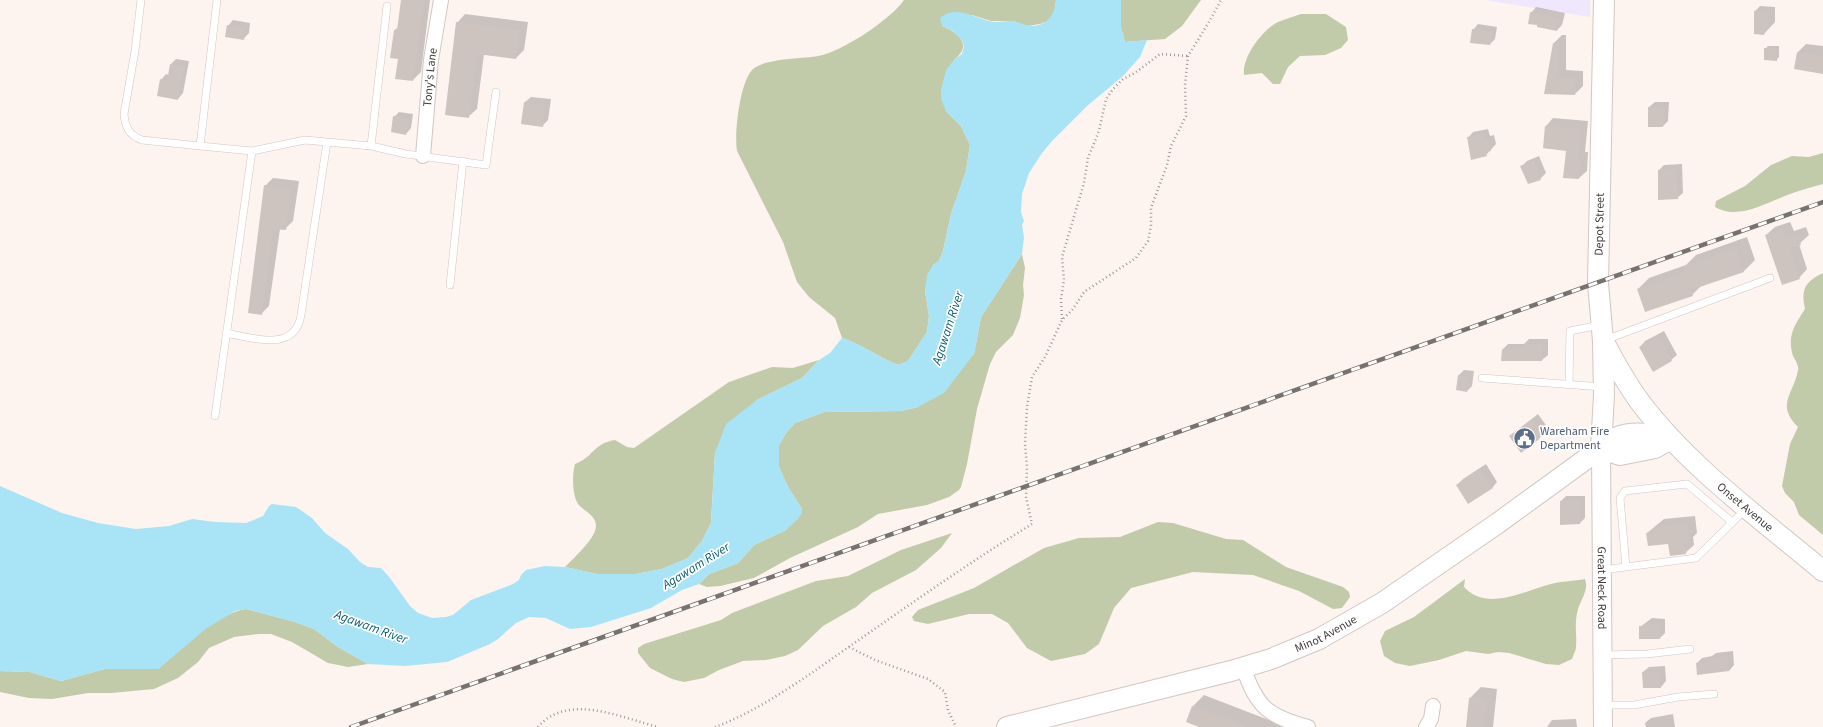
<svg xmlns="http://www.w3.org/2000/svg" width="1823" height="727" font-family="'Source Sans 3',sans-serif">
<style>
.education{fill:#efe8fd}
.green{fill:#c1cbaa}
.water{fill:#a8e3f6}
.shadow{fill:#0003}
.building{fill:#cdc4bf}
.lines{fill:none;stroke-linecap:round;stroke-linejoin:round}
.service-casing{stroke:#d0c6c2;stroke-width:8}
.minor-casing{stroke:#d0c6c2;stroke-width:16}
.tertiary-casing{stroke:#d0c6c2;stroke-width:20}
.secondary-casing{stroke:#d0c6c2;stroke-width:22}
.path{stroke:#a09996;stroke-width:2.5;stroke-dasharray:1 3;stroke-linecap:butt}
.service{stroke:#fff;stroke-width:7}
.minor{stroke:#fff;stroke-width:14}
.tertiary{stroke:#fff;stroke-width:18}
.secondary{stroke:#fff;stroke-width:20}
.rail-casing{stroke:#78726f;stroke-width:4.5}
.rail{stroke:#fff;stroke-width:3;stroke-dasharray:9;stroke-linecap:butt}
.labels{text-anchor:middle;dominant-baseline:central;stroke-width:3.5;stroke-linejoin:round;paint-order:stroke}
.street-label{font-size:12px;fill:#403c3a;stroke:#fff}
.service-label{font-size:12px;fill:#4e5e75;stroke:#fff;text-anchor:start}
.water-label{font-size:13px;font-style:italic;fill:#0b5c6f;stroke:#fff}
</style>
<rect width="100%" height="100%" fill="#fdf3ef"/>
<path class="education" d="M1485,0H1590V17Z"/>
<path class="green" d="M904,0H1056L1055,10L1050,20L1040,24L1027,26L1013,21H991L972,15L942,26C959,33 973,45 954,60L946,111L961,126L970,145L966,171L951,214L943,251L939,261L933,265L925,290L929,316L927,332L908,361L898,365C878,357 863,345 842,338L835,318L809,297L797,282L783,242L737,151C734,133 740,81 753,69C766,58 802,59 818,56C842,52 891,19 904,0Z
M1121,0H1201L1182,26L1165,39L1125,42L1121,28Z
M1301,14H1326L1346,27L1348,40L1341,48L1325,55L1300,56L1288,67L1280,84H1273L1262,73L1244,75C1242,57 1262,30 1278,22C1285,19 1293,17 1301,14Z
M1823,153V184C1812,187 1800,190 1790,194C1768,202 1738,221 1715,207L1716,201L1745,186L1771,165L1792,156L1809,157Z
M1022,254L1025,268L1023,285L1024,295L1020,318L1013,335L996,352L990,364L977,409L967,464L961,487L959,490L949,497L927,505L878,514L858,527L790,558L754,578L720,586L707,587L699,584L709,574L738,563L754,545L786,530L802,509L788,487L779,467V445L786,433L795,423L824,412L901,411L918,407L974,354L981,317Z
M1823,273V535L1799,515L1794,502L1785,493L1782,486L1790,444L1798,427C1775,404 1794,394 1798,370C1799,365 1795,360 1793,356C1787,336 1794,326 1805,309C1801,290 1804,282 1823,273Z
M819,360L802,378L757,400L715,453L711,523L702,541L688,558L662,569L636,574H597L565,567C574,558 591,542 595,531C600,516 584,512 578,504C572,494 572,475 575,464C594,457 592,444 615,440L627,447L634,448L729,382L772,367L793,368Z
M1158,522L1173,523L1226,539L1243,540L1286,567L1343,587L1349,592L1350,597L1342,608L1333,609L1299,591L1253,575L1193,572L1131,588L1114,608L1099,644L1085,654L1051,661L1027,648L1008,623L992,614H969L928,624L914,621L912,617L918,610L974,588L1044,548L1079,538L1120,537Z
M952,533L941,548L916,570L872,593L856,607L823,626L798,650L785,656L766,660L743,661L719,670L704,678L684,682L672,679L650,668L638,653V648L644,644L721,620L732,613L816,581L848,576L901,550Z
M1465,579L1464,587C1487,612 1524,591 1551,584C1562,581 1574,581 1585,579C1589,590 1581,599 1578,609C1574,624 1577,633 1576,647C1576,651 1573,655 1572,659L1559,665L1546,664L1509,653L1498,652L1488,654L1466,651L1439,660L1410,666L1395,663L1384,656L1380,641L1385,631L1414,617Z
M246,609L295,622L314,629L338,647L368,664L348,667L328,663L292,642L271,634H259L234,637L209,648L198,662L178,678L154,689L111,693H88L52,699L29,698L0,692V671L30,672L61,681L105,669H158C182,649 214,614 246,609Z"/>
<path class="water" d="M1056,0H1121V28L1125,42L1147,40L1140,57L1123,76L1087,106L1052,141L1042,153L1029,173L1022,194L1021,212L1024,221L1022,225L1024,238L1022,254L981,317L974,354L944,393L918,407L901,411L824,412L795,423L786,433L779,445V467L788,487L802,509V513L798,519L786,530L754,545L738,563L709,574L699,584L682,590L651,608L591,627L570,629L546,618L529,617L516,623L498,639L490,644L447,662L405,666L368,664L338,647L314,629L295,622L246,609L235,611L207,628L158,669H105L61,681L30,672L0,671V486L62,513L98,523L136,529L169,526L192,519L215,522L246,523L263,516L269,506L272,504L296,507L312,518L325,533L348,549L360,562L368,567L381,568L390,578L410,606L418,613L432,618L446,617L453,615L471,600L513,584L519,580L521,575L526,570L545,566L565,567L597,574H636L662,569L688,558L702,541L711,523L715,453L726,424L757,400L802,378L819,360L830,353L842,338C864,345 877,357 898,365L908,361L927,332L929,316L925,290L927,275L933,265L939,261L943,251L951,214L966,171L970,145L961,126L946,111L941,99V90L946,70L954,60L962,54L964,46L962,40L953,31L942,26L940,18C955,5 973,17 989,21C996,23 1004,21 1011,21C1016,21 1021,24 1026,25C1044,29 1055,17 1056,0Z"/>
<path class="shadow" d="M402,0H430L421,72L413,80L399,58L395,30L398,27Z
M1760,6L1775,7V22L1764,34L1755,11Z
M1536,7L1565,13L1562,25L1557,30L1538,25L1531,13Z
M465,14L528,22L524,50L516,58L484,54L477,109L468,117L457,23Z
M233,20L250,23L249,33L243,39L228,26Z
M1478,24L1497,27L1495,39L1490,44L1473,30Z
M1562,35H1566V70L1583,71V86L1575,94L1545,93L1554,43Z
M1806,44L1823,46V73L1798,52Z
M1768,46H1779V57L1776,60L1765,49Z
M176,59L189,61L183,93L178,99L161,80L166,74L169,75L171,64Z
M531,97L551,99L548,120L542,126L522,123L525,102Z
M1655,102H1669L1668,121L1663,126L1649,107Z
M399,112L413,114L411,128L406,134L394,117Z
M1553,118L1588,121L1585,152H1588L1587,171L1579,178L1568,150L1544,148L1546,126Z
M1488,129L1490,136L1494,135L1496,144L1486,155L1468,138L1473,132Z
M1539,156L1546,173L1540,179L1522,166L1527,161Z
M1682,164L1683,193L1677,198L1659,170L1664,165Z
M273,178L299,181L293,221L285,229H280L269,306L261,314L265,186Z
M1790,222L1794,231L1806,227L1809,235L1799,244L1807,269L1799,278L1766,235L1775,227Z
M1747,237L1755,260L1744,271L1702,285L1692,295L1638,289L1649,278L1686,265L1696,255Z
M1664,331L1677,355L1671,360L1640,347L1645,341Z
M1529,339H1548V355L1542,360H1503V349L1508,344H1524Z
M1464,370L1474,371L1472,386L1467,391L1459,375Z
M1538,414L1548,428L1538,440L1510,436Z
M1486,464L1497,482L1492,488L1457,485L1463,479Z
M1566,496H1585V518L1580,523L1561,524V501Z
M1695,516L1697,533L1693,537L1694,545L1685,553L1669,543L1647,533L1664,519Z
M1652,618L1665,619V633L1660,638L1640,627Z
M1733,651L1734,665L1729,671L1697,663L1702,658L1712,656L1716,653Z
M1665,666L1666,681L1661,687L1643,672L1649,667Z
M1481,687L1497,689L1493,727H1467L1470,698Z
M1204,695L1287,727H1201L1193,706Z
M1673,714L1675,727H1646L1645,723L1651,718Z
M1576,719L1577,727H1547L1552,720Z"/>
<path class="building" d="M401,0H424L413,81L395,79L398,59L390,58L394,30H397Z
M1754,11L1770,12L1769,28H1765L1764,35L1754,34Z
M1530,12L1560,18L1557,31L1537,27V25L1528,24Z
M456,22L520,30L516,59L477,54L469,118L445,115Z
M227,25L246,28L244,40L225,37Z
M1472,29L1492,32L1490,45L1470,43Z
M1553,43H1559V78H1575V95L1544,94Z
M1764,48H1777V61L1764,60Z
M1797,52L1823,56V74L1794,69Z
M170,64L184,66L178,100L157,96L160,79L167,81Z
M524,102L546,105L543,127L521,124Z
M1648,107H1664L1663,127H1648Z
M393,116L409,119L406,135L391,132Z
M1545,126L1581,129L1578,159H1582L1579,179L1563,178L1566,151L1543,148Z
M1483,134L1485,141L1489,140L1491,151L1486,152L1487,156L1471,160L1467,137Z
M1534,161L1541,180L1528,184L1520,166Z
M1677,169L1678,199L1658,200V170Z
M264,185L291,189L286,230L273,229L262,315L248,313Z
M1782,229L1786,239L1798,235L1801,245L1789,249L1800,279L1782,285L1765,235Z
M1736,248L1744,272L1691,290L1693,296L1645,312L1637,289L1682,273V271L1686,270L1684,266Z
M1658,336L1672,361L1653,372L1639,347Z
M1523,344H1543L1542,361H1501L1502,349H1523Z
M1458,375L1469,376L1467,392L1456,390Z
M1532,419L1543,434L1537,438L1538,440L1521,453L1509,436Z
M1480,469L1493,488L1468,504L1456,485Z
M1560,501H1580V524L1560,525Z
M1687,523L1689,542L1685,543L1686,554L1670,556L1668,544L1648,546L1646,533L1655,532L1654,527Z
M1645,623L1660,624V639H1639V626H1645Z
M1727,656L1729,671L1697,675L1696,663L1709,661V658Z
M1660,671L1661,688H1643L1642,672Z
M1469,698L1487,699L1483,727H1466Z
M1192,706L1227,718L1246,727H1199L1186,722Z"/>
<g class="lines">
<defs>
<path id="service" d="M141,0L135,51L124,114C125,127 129,135 142,140L200,146
M217,0L200,146L252,151L305,140L371,146L406,154L486,165L496,92
M371,146L387,6
M450,285L463,161
M226,333C252,338 295,353 301,315L327,142
M1605,340L1770,278
M1482,378L1603,387
M1569,384L1570,331L1600,325
M215,416L252,151
M1626,567L1620,498L1625,491L1687,484L1732,522
M1602,570L1696,558L1745,510
M1602,655L1647,654L1690,649
M1603,705H1634L1678,697L1714,694"/>
<g id="minor">
<path id="s1" d="M423,156L431,60L441,0"/>
<path d="M1243,667C1257,707 1267,716 1308,727"/>
<path d="M1426,727L1431,719L1433,706"/>
</g>
<g id="tertiary">
<path id="s2" d="M1601,449L1603,727"/>
</g>
<g id="secondary">
<path id="s3" d="M1604,342C1615,363 1626,383 1640,402C1689,467 1761,519 1823,571"/>
<path id="s4" d="M1601,449L1604,395L1603,341L1598,283L1604,0"/>
<path d="M1601,449L1620,455L1655,448L1671,439"/>
<path id="s5" d="M1007,727L1231,671L1271,659L1319,639L1382,603L1498,523L1615,438C1633,430 1653,434 1671,439"/>
</g>
</defs>
<use href="#service" class="service-casing"/>
<use href="#minor" class="minor-casing"/>
<use href="#tertiary" class="tertiary-casing"/>
<use href="#secondary" class="secondary-casing"/>
<path class="path" d="M1062,319L1061,299L1064,280L1062,257L1084,183L1088,158L1099,131L1106,99L1113,89L1123,79L1135,73L1160,54L1188,56
M849,647L875,660L928,679L945,692L948,710L956,727
M538,727C568,692 622,718 658,727
M715,727C760,711 813,672 853,644C912,603 970,562 1032,524L1026,497L1027,467L1025,444L1027,407L1032,377L1045,357L1062,320L1073,309L1084,292L1136,258L1148,241L1151,226V208L1167,165L1171,146L1186,116L1185,85L1188,56L1209,22L1221,0"/>
<use href="#service" class="service"/>
<use href="#minor" class="minor"/>
<use href="#tertiary" class="tertiary"/>
<use href="#secondary" class="secondary"/>
<defs>
<path id="rail" d="M351,727L1823,202"/>
</defs>
<use href="#rail" class="rail-casing"/>
<use href="#rail" class="rail"/>
</g>
<defs>
<symbol id="civic-disc" viewBox="-11 -11 22 22"><circle r="9.5" fill="#5c6f8a" stroke="#fff"/><path d="M-.6-6.5H3V-4.5H.6V-3L4-1V1h2V6H-6V1h2V-1L-.6-3ZM-1.2 2.5V6h2.4V2.5Z" fill="#fff"/></symbol>
</defs>
<g fill-rule="evenodd">
<use href="#civic-disc" x="1512" y="426" width="25" height="25"/>
</g>
<g class="labels">
<g class="street-label">
<text stroke="none"><textPath href="#s1" startOffset="79">Tony's Lane</textPath></text>
<text stroke="none"><textPath href="#s4" startOffset="225">Depot Street</textPath></text>
<text stroke="none"><textPath href="#s3" startOffset="219">Onset Avenue</textPath></text>
<text stroke="none"><textPath href="#s2" startOffset="139">Great Neck Road</textPath></text>
<text stroke="none"><textPath href="#s5" startOffset="333">Minot Avenue</textPath></text>
</g>
<g class="service-label">
<text x="1540" y="431">Wareham Fire<tspan x="1540" dy="14">Department</tspan></text>
</g>
<g class="water-label">
<text transform="translate(948 328) rotate(-72)">Agawam River</text>
<text transform="translate(696 566) rotate(-32)">Agawam River</text>
<text transform="translate(371 627) rotate(20)">Agawam River</text>
</g>
</g>
</svg>
